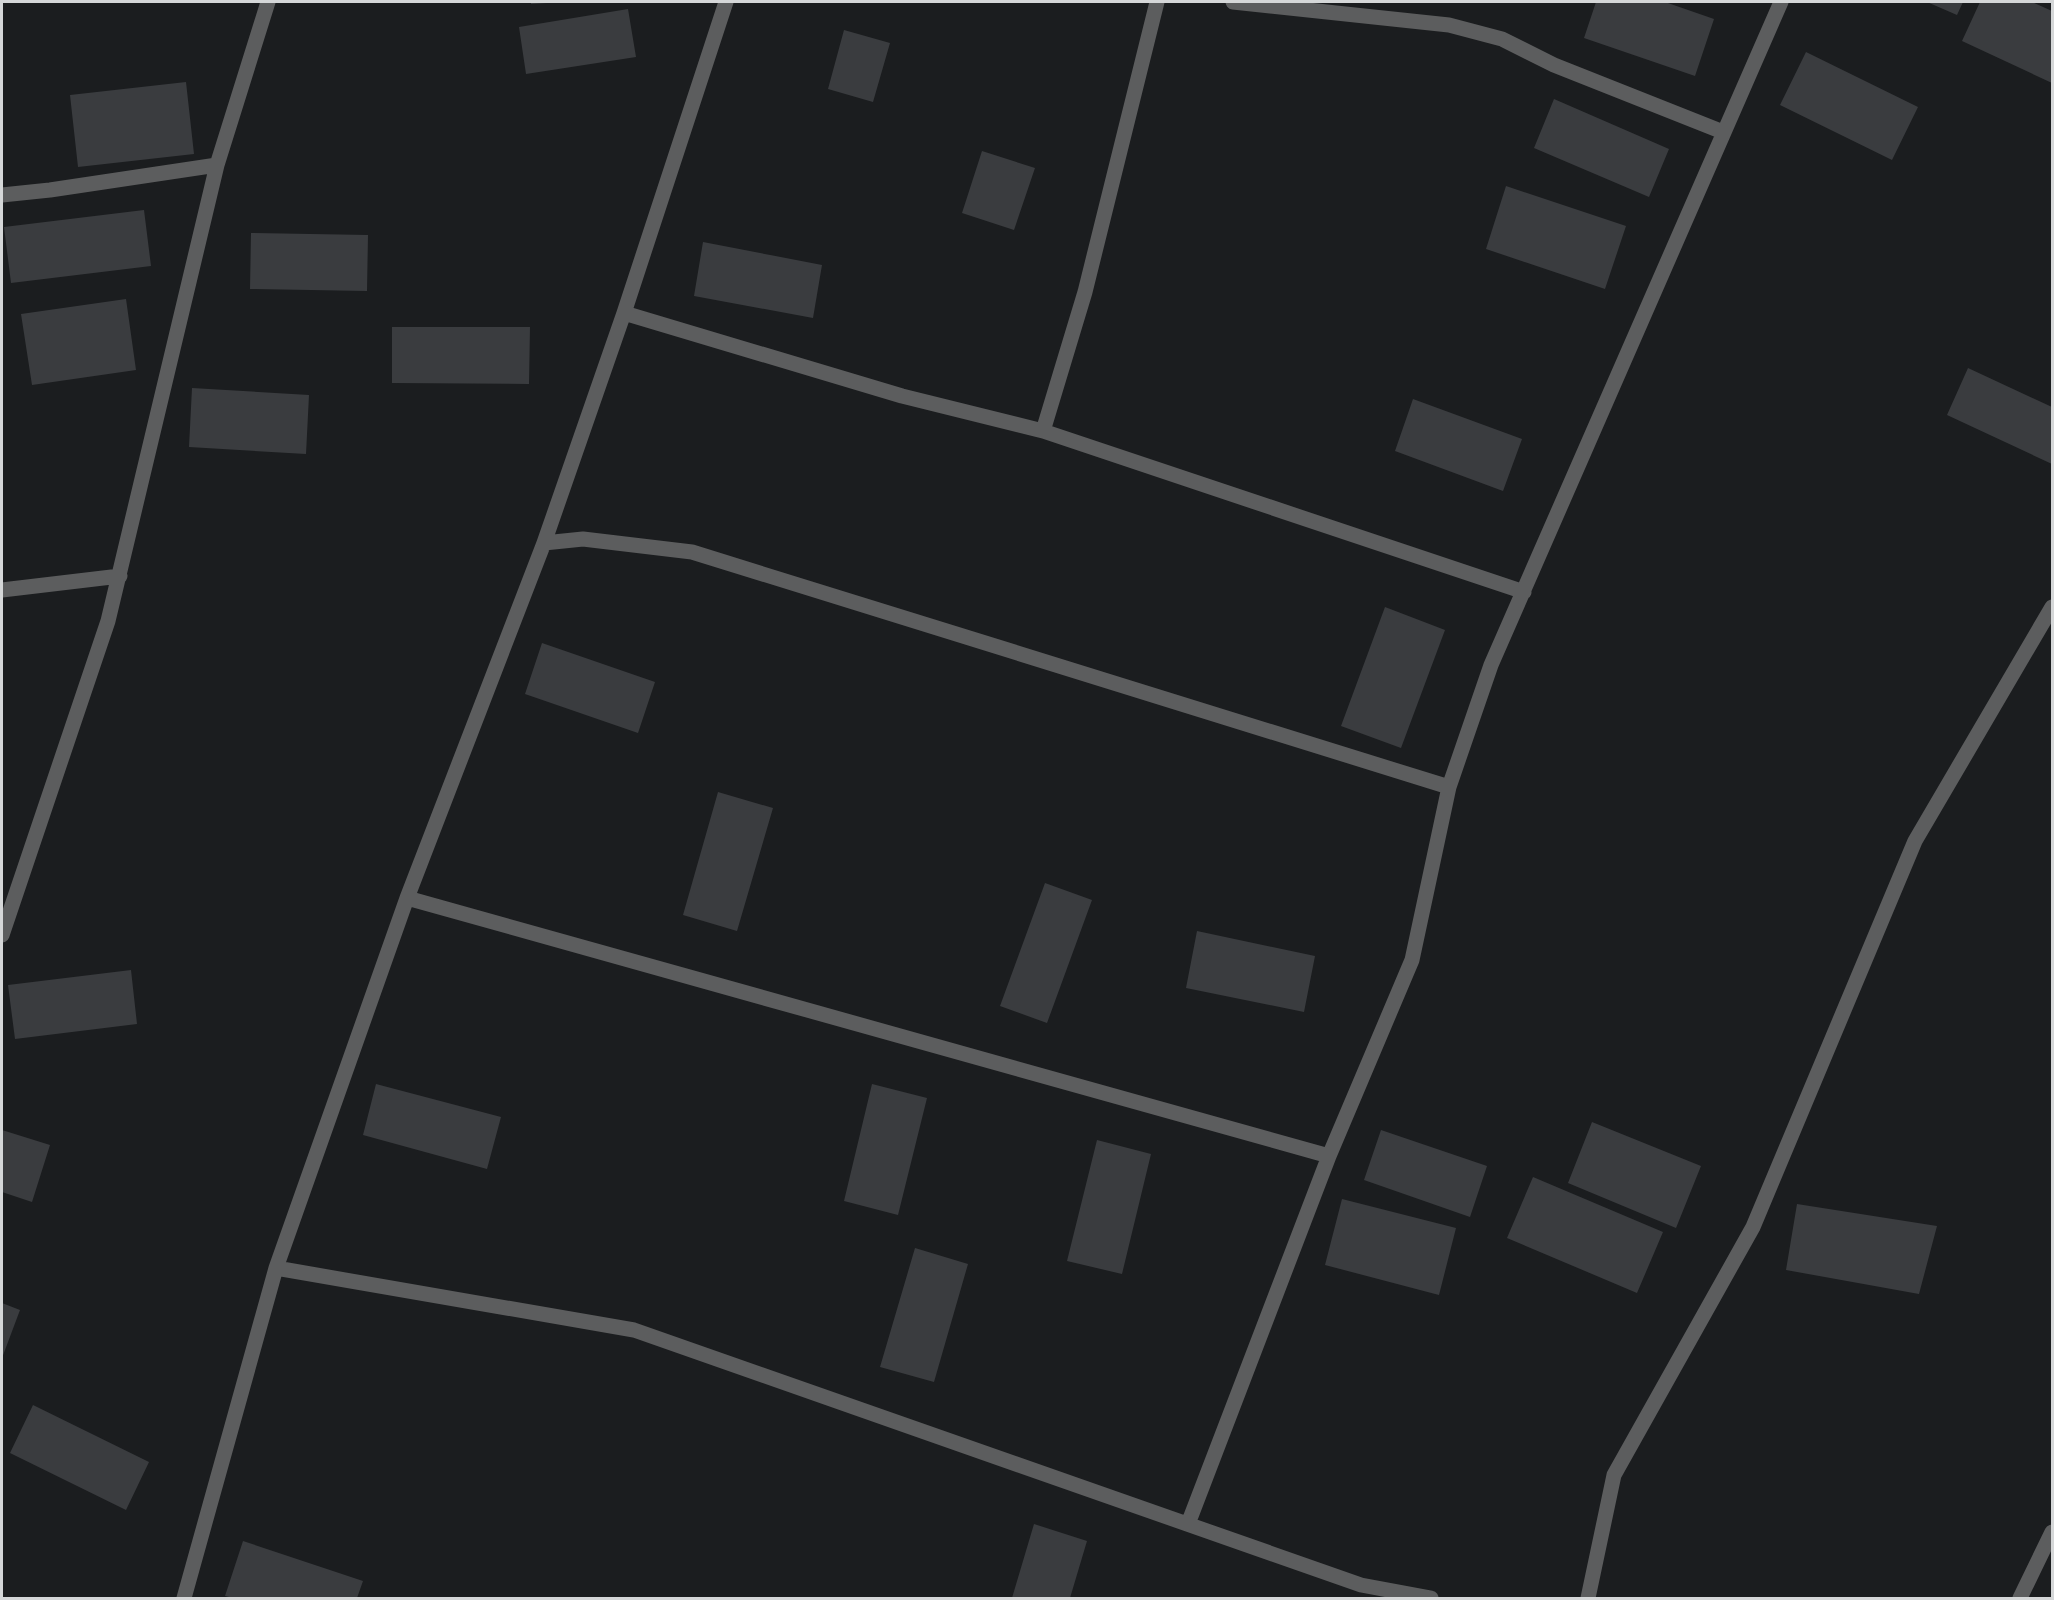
<svg xmlns="http://www.w3.org/2000/svg" width="2054" height="1600" font-family="'Source Sans 3',sans-serif">
<style>
.building{fill:#3a3c3f}
.lines{fill:none;stroke-linecap:round;stroke-linejoin:round}
.minor{stroke:#5c5d5e;stroke-width:15}
</style>
<rect width="100%" height="100%" fill="#1b1d1f"/>
<path class="building" d="M531,2H547V3L531,4Z
M1596,2H1665L1714,19L1695,76L1584,38Z
M1927,2H1963L1957,15Z
M1980,2H2032L2052,11V83L1962,41Z
M628,9L636,57L526,74L519,27Z
M844,30L890,43L873,102L828,89Z
M1806,52L1918,107L1892,160L1780,105Z
M186,82L194,154L78,167L70,95Z
M1554,99L1669,149L1649,197L1534,148Z
M982,151L1035,168L1014,230L962,213Z
M1506,186L1626,226L1605,289L1486,249Z
M144,210L151,266L11,283L4,227Z
M251,233L368,235L367,291L250,289Z
M703,242L822,265L813,318L694,296Z
M126,299L136,370L32,385L21,314Z
M392,327H530L529,384L392,383Z
M1968,368L2052,407V464L1947,415Z
M192,388L309,395L306,454L189,447Z
M1413,399L1522,439L1503,491L1395,451Z
M1385,607L1445,630L1401,748L1341,726Z
M542,643L655,682L638,733L525,694Z
M718,792L773,808L737,931L683,915Z
M1045,883L1092,900L1047,1023L1000,1006Z
M1197,931L1315,956L1304,1012L1186,988Z
M131,970L137,1024L15,1039L8,985Z
M376,1084L501,1117L487,1169L363,1135Z
M872,1084L927,1098L898,1215L844,1201Z
M1592,1122L1701,1166L1676,1228L1568,1183Z
M2,1130L50,1145L32,1202L2,1192Z
M1381,1130L1487,1166L1470,1217L1364,1180Z
M1097,1140L1151,1154L1122,1274L1067,1261Z
M1533,1177L1663,1232L1637,1293L1507,1238Z
M1342,1199L1456,1228L1439,1295L1325,1265Z
M1797,1204L1937,1226L1919,1294L1786,1270Z
M915,1248L968,1264L934,1382L880,1367Z
M2,1303L20,1310L2,1358Z
M33,1405L149,1462L126,1510L10,1453Z
M1034,1524L1087,1541L1070,1598H1012Z
M243,1541L363,1581L357,1598H233L225,1596Z"/>
<g class="lines">
<path class="minor" d="M1233,2L1449,25L1502,39L1554,65L1723,132
M2,195L50,190L217,165
M624,313L902,396L1043,431L1085,292L1157,2
M1043,431L1524,592
M544,543L583,539L692,552L1449,787
M2,590L120,576
M407,898L1329,1156L1412,960L1449,787L1491,665L1781,2
M2,935L108,621L217,165L268,2
M276,1268L634,1330L1361,1585L1431,1598
M1188,1524L1329,1156
M184,1598L276,1268L407,898L544,543L624,313L726,2
M1588,1598L1614,1475L1753,1227L1915,841L2052,607
M2020,1598L2052,1532"/>
</g>
<rect width="2054" height="1600" fill="none" stroke="#d5d7d8" stroke-width="6"/>
</svg>
